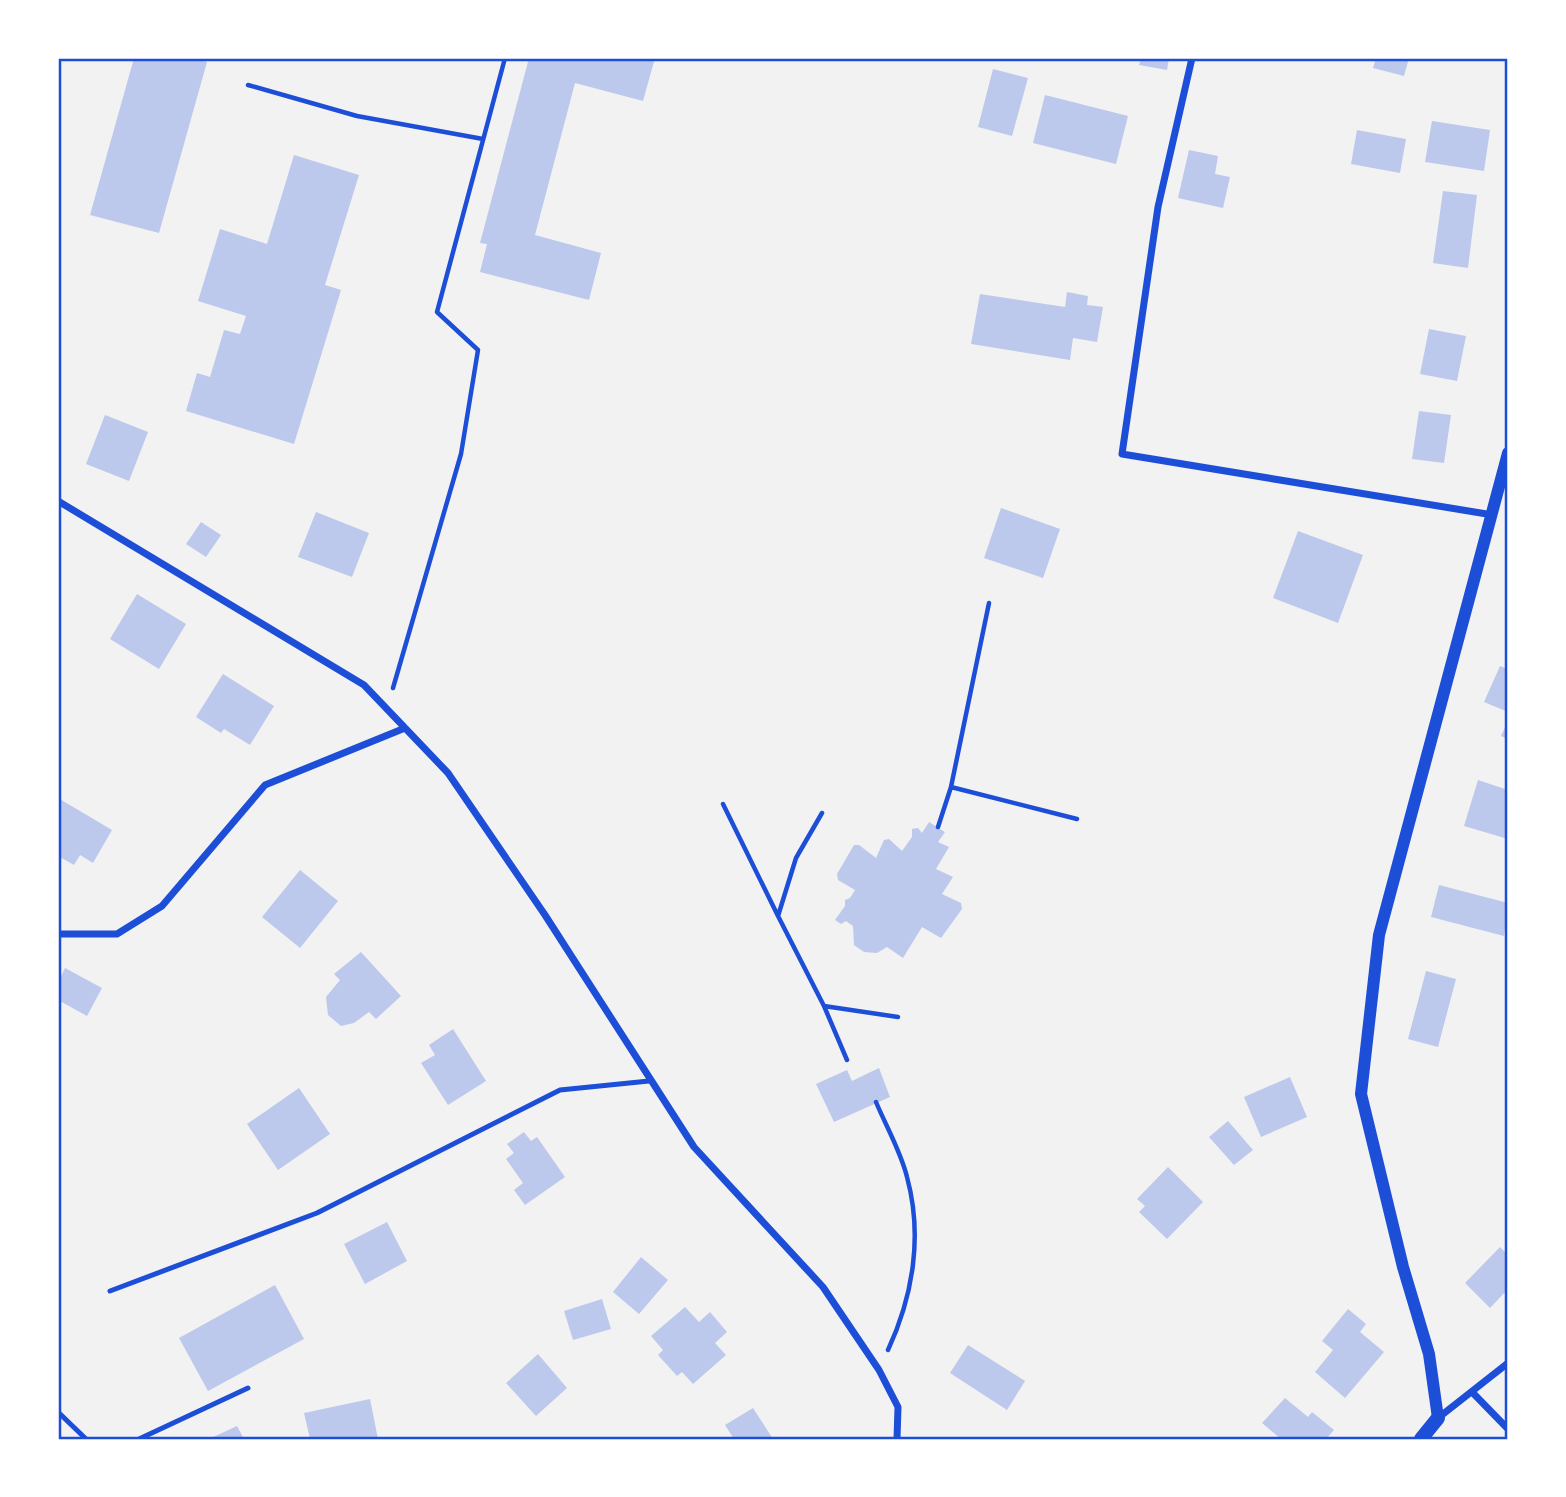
<svg xmlns="http://www.w3.org/2000/svg" width="1566" height="1497" font-family="Arial,sans-serif">
<style>
.building{fill:#bdc9ec}
.lines{fill:none;stroke-linecap:round;stroke-linejoin:round}
.path{stroke:#1d4ed8;stroke-width:4.5}
.service{stroke:#1d4ed8;stroke-width:5}
.minor{stroke:#1d4ed8;stroke-width:7}
.tertiary{stroke:#1d4ed8;stroke-width:12}
.secondary{stroke:#1d4ed8;stroke-width:14}
.neatline{fill:none;stroke:#1d4ed8;stroke-width:2.5}
</style>
<rect width="100%" height="100%" fill="#f2f2f2"/>
<path class="building" d="M134,58H193L207,62L159,233L90,215Z
M529,58H655L643,101L575,83L535,235L601,253L589,300L480,272L487,244L480,243Z
M1141,58H1169L1167,70L1139,65Z
M1376,58H1409L1404,76L1373,68Z
M993,69L1028,78L1012,136L978,127Z
M1045,95L1128,116L1116,164L1033,143Z
M1432,121L1490,130L1484,171L1425,162Z
M1357,130L1406,139L1400,173L1351,164Z
M1189,150L1218,156L1215,174L1230,177L1223,208L1178,198Z
M294,155L359,175L325,285L341,290L294,444L186,411L197,373L210,377L224,330L240,334L246,316L198,301L220,229L267,244Z
M1443,191L1477,195L1468,268L1433,263Z
M1067,292L1088,296L1087,305L1103,307L1097,342L1073,338L1070,360L971,344L980,294L1065,307Z
M1429,329L1466,336L1457,381L1420,374Z
M1419,411L1451,415L1444,463L1412,459Z
M105,415L148,432L129,481L86,464Z
M1001,508L1060,529L1043,578L984,558Z
M316,512L369,533L352,577L298,557Z
M201,522L221,535L206,557L186,544Z
M1298,531L1363,555L1338,623L1273,598Z
M137,594L186,624L159,669L110,639Z
M1500,666L1508,669V712L1484,702Z
M223,674L274,706L250,745L224,729L221,733L196,717Z
M1508,721V739L1501,736Z
M1478,780L1508,790V839L1464,826Z
M58,798L112,830L93,863L80,855L74,865L58,856Z
M929,822L945,832L938,842L949,847L936,869L953,877L942,894L961,903L962,909L941,938L922,927L903,958L887,947L877,953L864,952L854,945L853,926L846,921L841,924L835,920L845,906V900L850,898L855,890L838,880L837,874L854,845H859L876,858L884,840L889,839L902,851L912,837V829L918,828L922,833Z
M300,870L338,901L300,948L262,917Z
M1439,885L1508,903L1504,936L1431,917Z
M361,952L401,996L376,1019L369,1012L354,1023L341,1026L328,1015L326,997L340,980L334,974Z
M65,968L102,988L87,1016L58,1000V983Z
M1426,971L1456,979L1438,1047L1408,1039Z
M453,1029L486,1081L448,1105L421,1063L435,1055L429,1045Z
M879,1068L890,1097L834,1122L816,1084L847,1070L852,1081Z
M1290,1077L1307,1117L1261,1137L1244,1097Z
M299,1088L330,1134L278,1170L247,1124Z
M1228,1121L1253,1150L1234,1165L1209,1137Z
M524,1132L531,1141L537,1137L565,1177L525,1205L514,1190L523,1183L506,1159L514,1153L507,1144Z
M1168,1167L1203,1202L1167,1239L1139,1212L1145,1206L1137,1199Z
M387,1222L407,1261L365,1284L344,1244Z
M1500,1247L1508,1255V1289L1490,1308L1465,1283Z
M641,1257L668,1280L639,1314L613,1292Z
M275,1285L304,1339L208,1391L179,1338Z
M602,1299L611,1329L573,1340L564,1311Z
M685,1307L699,1322L710,1312L727,1332L715,1343L726,1355L693,1384L682,1372L677,1376L658,1355L663,1350L651,1336Z
M1348,1309L1366,1324L1360,1332L1384,1352L1345,1398L1315,1372L1333,1350L1322,1341Z
M968,1345L1025,1381L1007,1410L950,1373Z
M538,1354L567,1388L536,1416L506,1383Z
M1285,1398L1308,1417L1312,1412L1334,1430L1326,1439H1281L1262,1423Z
M370,1399L378,1439H310L304,1413Z
M753,1408L773,1439H734L725,1425Z
M237,1426L244,1439H209Z"/>
<g class="lines">
<path class="path" d="M248,85L357,116L483,139
M989,603L951,787L1077,819
M393,688L461,454L478,350L437,312L505,58
M723,804L778,916
M822,813L796,858L778,916L824,1006L898,1017
M938,827L951,787
M824,1006L847,1060
M876,1102C886,1126 901,1152 907,1177C923,1236 913,1296 888,1350"/>
<path class="service" d="M110,1291L317,1213L560,1090L649,1081
M58,1412L86,1439
M139,1439L248,1388"/>
<path class="minor" d="M1192,58L1158,207L1122,454L1493,515
M58,501L364,685L448,773L545,915L694,1147L823,1287L879,1370L898,1407L897,1439
M58,934H117L162,906L265,785L405,728
M1472,1392L1508,1429
M1438,1418L1508,1363"/>
<path class="tertiary" d="M1438,1418L1429,1354L1403,1267L1361,1094L1379,935L1508,453"/>
<path class="secondary" d="M1421,1439L1438,1418"/>
</g>
<rect width="1566" height="1497" fill="none" stroke="#ffffff" stroke-width="119"/>
<rect x="60" y="60" width="1446" height="1378" class="neatline"/>
</svg>
